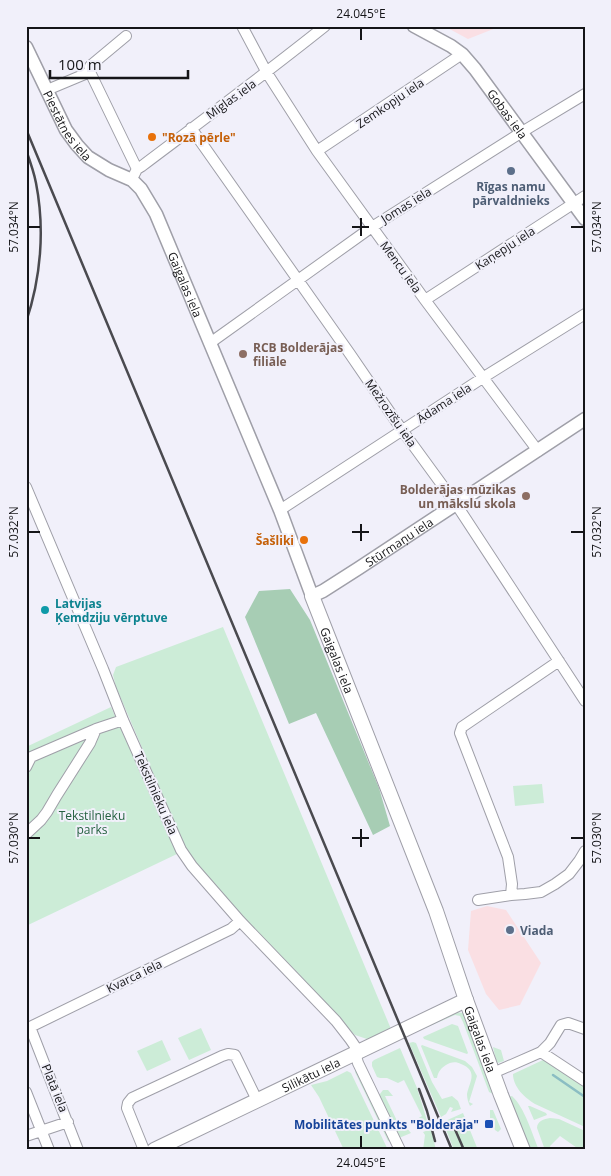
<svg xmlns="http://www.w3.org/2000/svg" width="611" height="1176" font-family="'Open Sans',sans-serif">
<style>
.commercial{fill:#fadfe3}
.education{fill:#fadfe4}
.green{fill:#ccecd7}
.forest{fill:#a7cdb4}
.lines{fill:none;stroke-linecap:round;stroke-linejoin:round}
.stream{stroke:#8bbdc3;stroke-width:2.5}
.minor-casing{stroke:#9f9fa8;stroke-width:12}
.tertiary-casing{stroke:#9f9fa8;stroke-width:15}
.secondary-casing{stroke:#9f9fa8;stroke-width:16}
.minor{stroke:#fff;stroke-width:10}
.tertiary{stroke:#fff;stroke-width:12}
.secondary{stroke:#fff;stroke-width:14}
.rail{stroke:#4a4a4f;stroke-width:2.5}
.ticks{fill:none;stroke:#151518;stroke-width:2}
.food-dot{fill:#e8710a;stroke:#f1f0fa;stroke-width:2}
.service-dot{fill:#5c6f8a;stroke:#f1f0fa;stroke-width:2}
.education-dot{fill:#8d6e63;stroke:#f1f0fa;stroke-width:2}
.culture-dot{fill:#0f9aa8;stroke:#f1f0fa;stroke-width:2}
.transit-dot{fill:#1a4fb4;stroke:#f1f0fa;stroke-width:2}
.labels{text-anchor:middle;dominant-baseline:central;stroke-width:4;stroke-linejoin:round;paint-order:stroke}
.street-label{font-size:12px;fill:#151518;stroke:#f1f0fa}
.food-label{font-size:12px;font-weight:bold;fill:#c56008;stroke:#f1f0fa;text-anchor:start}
.service-label{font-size:12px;font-weight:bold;fill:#4e5e75;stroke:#f1f0fa}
.education-label{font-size:12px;font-weight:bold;fill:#785e54;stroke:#f1f0fa;text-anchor:start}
.culture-label{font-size:12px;font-weight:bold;fill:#0d838f;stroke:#f1f0fa;text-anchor:start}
.park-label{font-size:12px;fill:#256140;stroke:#f1f0fa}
.transit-label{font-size:12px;font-weight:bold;fill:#164399;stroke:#f1f0fa;text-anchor:end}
.neatline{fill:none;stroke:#151518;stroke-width:2}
.ticks-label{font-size:12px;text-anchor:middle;fill:#151518}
</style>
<rect width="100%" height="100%" fill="#f1f0fa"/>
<path class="commercial" d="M487,906L506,910L541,963L520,1005L499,1010L486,994L468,950L471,911Z"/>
<path class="education" d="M444,26H501L468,39Z"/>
<path class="green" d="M223,627L391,1029L373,1038L367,1039L355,1035L340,1020L297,972L217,890L196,865L182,841L116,687L113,675L116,667Z
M111,707L177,854L26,926V747Z
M542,784L544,803L515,806L513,786Z
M456,1012L463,1013L465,1016L494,1092L493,1094L489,1092L463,1022L460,1016L455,1015L407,1036Z
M452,1024L458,1026L468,1053L467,1054L424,1039L423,1037Z
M201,1028L211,1050L189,1060L178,1038Z
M162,1040L171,1060L147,1071L137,1051Z
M413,1042L416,1043L432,1082L442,1099L452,1096L458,1101L461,1109L451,1112L453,1108L450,1107L446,1114L441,1117L409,1043Z
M422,1045L465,1061L472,1067L477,1076L469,1102L473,1104L470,1106C468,1102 467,1098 467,1094C469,1083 479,1071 461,1064C456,1061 450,1062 446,1065C441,1068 438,1072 437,1078H434L421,1046Z
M493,1047L501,1050L504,1061L498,1063L496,1060Z
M400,1048L417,1088L428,1124L421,1127L417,1119L422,1116L404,1080L398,1083L387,1078H380L377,1077L372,1066V1062L374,1060Z
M543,1060L552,1063L585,1085V1127L535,1104C525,1098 513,1087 513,1074Z
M356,1069L392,1142L388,1141L355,1072Z
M347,1071L351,1073L388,1150H344L319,1097L311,1085L327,1081Z
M383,1090H388L393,1096H385L400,1127H406L411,1133L399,1138L379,1096L380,1094Z
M512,1096C525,1108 532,1134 539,1150H530L508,1097Z
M528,1106H530L546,1113L547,1115L534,1120Z
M490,1110H493L501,1129L498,1132L495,1130L490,1120Z
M463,1113L478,1150H454L443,1122Z
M550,1118L559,1119L585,1131V1150H580L560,1136L550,1146L551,1150H545L537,1128C537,1121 544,1119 550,1118Z
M431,1129L436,1150H423L425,1135L423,1132Z"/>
<path class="forest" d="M290,589L310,620L379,788L390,826L373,835L316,713L289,724L245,617L259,591Z"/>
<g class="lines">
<path class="stream" d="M553,1075L585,1097"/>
<defs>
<path id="minor" d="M242,26L267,73L317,151L425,300L538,451
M126,36L90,66V72L137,169L134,175
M47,90L90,72
M191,128L350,354L402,430L456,504L585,701
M317,151L462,54
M137,169L142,166C203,120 265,74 325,26
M425,300L585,196
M210,343L372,227L522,132L585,94
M26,487L103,669L123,720L181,850L192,866L240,921L336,1021L350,1039L359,1052
M280,510L484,377L585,314
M26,767L31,757L96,729L123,720
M26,834L41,820L47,812L57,795L90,743L96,729
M511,895L512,884L508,857L460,733L462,727L559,661
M478,900L511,895L525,894L541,892L555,884L569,874L579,861L585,851
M30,1027L78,1150
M26,1029L231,929L240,921
M541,1052L585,1081
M355,1053L358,1063L400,1150
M493,1073L541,1052L550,1043L561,1025L568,1023L585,1029
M26,1092L49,1150
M26,1136L68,1122
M144,1150L127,1108L128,1103L132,1098L222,1056L228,1054L235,1055L257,1100"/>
<g id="tertiary">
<path id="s1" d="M414,26L451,46L462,54L475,69L585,219"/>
<path id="s2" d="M26,47L66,130L77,145L88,157L109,170L132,180L141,189L156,214L280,510L312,596L323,591L359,568L585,419"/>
</g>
<g id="secondary">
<path id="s3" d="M312,596L436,911L466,1000L501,1095L523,1150"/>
<path id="s4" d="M154,1150L466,1000"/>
</g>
</defs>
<use href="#minor" class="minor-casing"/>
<use href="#tertiary" class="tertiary-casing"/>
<use href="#secondary" class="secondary-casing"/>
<use href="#minor" class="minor"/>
<use href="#tertiary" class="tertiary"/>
<use href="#secondary" class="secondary"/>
<path class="rail" d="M26,129L452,1150
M26,150C30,161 34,172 36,183C45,229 41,278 26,322
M419,1089L427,1111L435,1141
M454,1127L464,1150"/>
</g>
<path class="ticks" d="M361,28V40M361,218V236M28,227H40M352,227H369M571,227H584M361,524V541M28,532H40M352,532H369M571,532H584M361,829V847M28,838H40M352,838H369M571,838H584M361,1136V1148"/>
<g class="food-dot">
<circle cx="152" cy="137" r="5"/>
<circle cx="304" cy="540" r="5"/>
</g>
<g class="service-dot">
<circle cx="511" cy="171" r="5"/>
<circle cx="510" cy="930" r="5"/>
</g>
<g class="education-dot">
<circle cx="243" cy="354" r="5"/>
<circle cx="526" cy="496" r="5"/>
</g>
<circle class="culture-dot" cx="45" cy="610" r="5"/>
<rect class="transit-dot" x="484" y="1119" width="10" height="10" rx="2.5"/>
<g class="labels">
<g class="street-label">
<text transform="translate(231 99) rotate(-36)">Miglas iela</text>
<text transform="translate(390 103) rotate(-34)">Zemkopju iela</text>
<text stroke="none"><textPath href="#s1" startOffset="131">Gobas iela</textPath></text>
<text stroke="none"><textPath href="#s2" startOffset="89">Piestātnes iela</textPath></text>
<text transform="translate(406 205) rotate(-32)">Jomas iela</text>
<text transform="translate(505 248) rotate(-33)">Kaņepju iela</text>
<text transform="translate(401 267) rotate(54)">Mencu iela</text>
<text stroke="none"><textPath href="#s2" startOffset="295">Gaigalas iela</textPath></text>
<text transform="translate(444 403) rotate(-33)">Ādama iela</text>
<text transform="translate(391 413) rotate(55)">Mežrozīšu iela</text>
<text stroke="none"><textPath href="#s2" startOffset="734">Stūrmaņu iela</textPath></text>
<text stroke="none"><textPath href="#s3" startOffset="69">Gaigalas iela</textPath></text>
<text transform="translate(156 793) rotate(66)">Tekstilnieku iela</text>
<text transform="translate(134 976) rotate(-26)">Kvarca iela</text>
<text stroke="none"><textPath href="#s3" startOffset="474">Gaigalas iela</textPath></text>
<text stroke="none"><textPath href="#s4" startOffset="174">Silikātu iela</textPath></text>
<text transform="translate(55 1088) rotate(68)">Platā iela</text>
</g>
<g class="food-label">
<text x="162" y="137">"Rozā pērle"</text>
<text x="294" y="540" text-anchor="end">Šašliki</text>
</g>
<g class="service-label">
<text x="511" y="186">Rīgas namu<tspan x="511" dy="14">pārvaldnieks</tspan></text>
<text x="520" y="930" text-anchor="start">Viada</text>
</g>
<g class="education-label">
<text x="253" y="347">RCB Bolderājas<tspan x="253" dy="14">filiāle</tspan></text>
<text x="516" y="489" text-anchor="end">Bolderājas mūzikas<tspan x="516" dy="14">un mākslu skola</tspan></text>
</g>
<g class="culture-label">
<text x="55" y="603">Latvijas<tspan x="55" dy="14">Ķemdziju vērptuve</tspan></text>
</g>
<g class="park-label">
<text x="92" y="815">Tekstilnieku<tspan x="92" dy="14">parks</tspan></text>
</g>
<g class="transit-label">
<text x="479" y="1124">Mobilitātes punkts "Bolderāja"</text>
</g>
</g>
<rect width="611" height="1176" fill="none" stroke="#f1f0fa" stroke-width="55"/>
<path d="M50 70v8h138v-8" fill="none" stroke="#151518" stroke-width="2.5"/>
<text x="58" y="70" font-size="15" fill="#151518" stroke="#f1f0fa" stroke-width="4" paint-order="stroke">100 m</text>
<rect x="28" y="28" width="556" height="1120" class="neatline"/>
<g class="ticks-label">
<text x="361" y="18">24.045°E</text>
<text transform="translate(14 227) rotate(-90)" y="4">57.034°N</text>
<text transform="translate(597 227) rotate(-90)" y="4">57.034°N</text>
<text transform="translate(14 532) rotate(-90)" y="4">57.032°N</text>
<text transform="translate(597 532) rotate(-90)" y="4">57.032°N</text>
<text transform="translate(14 838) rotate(-90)" y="4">57.030°N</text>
<text transform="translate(597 838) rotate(-90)" y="4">57.030°N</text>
<text x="361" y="1167">24.045°E</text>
</g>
</svg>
